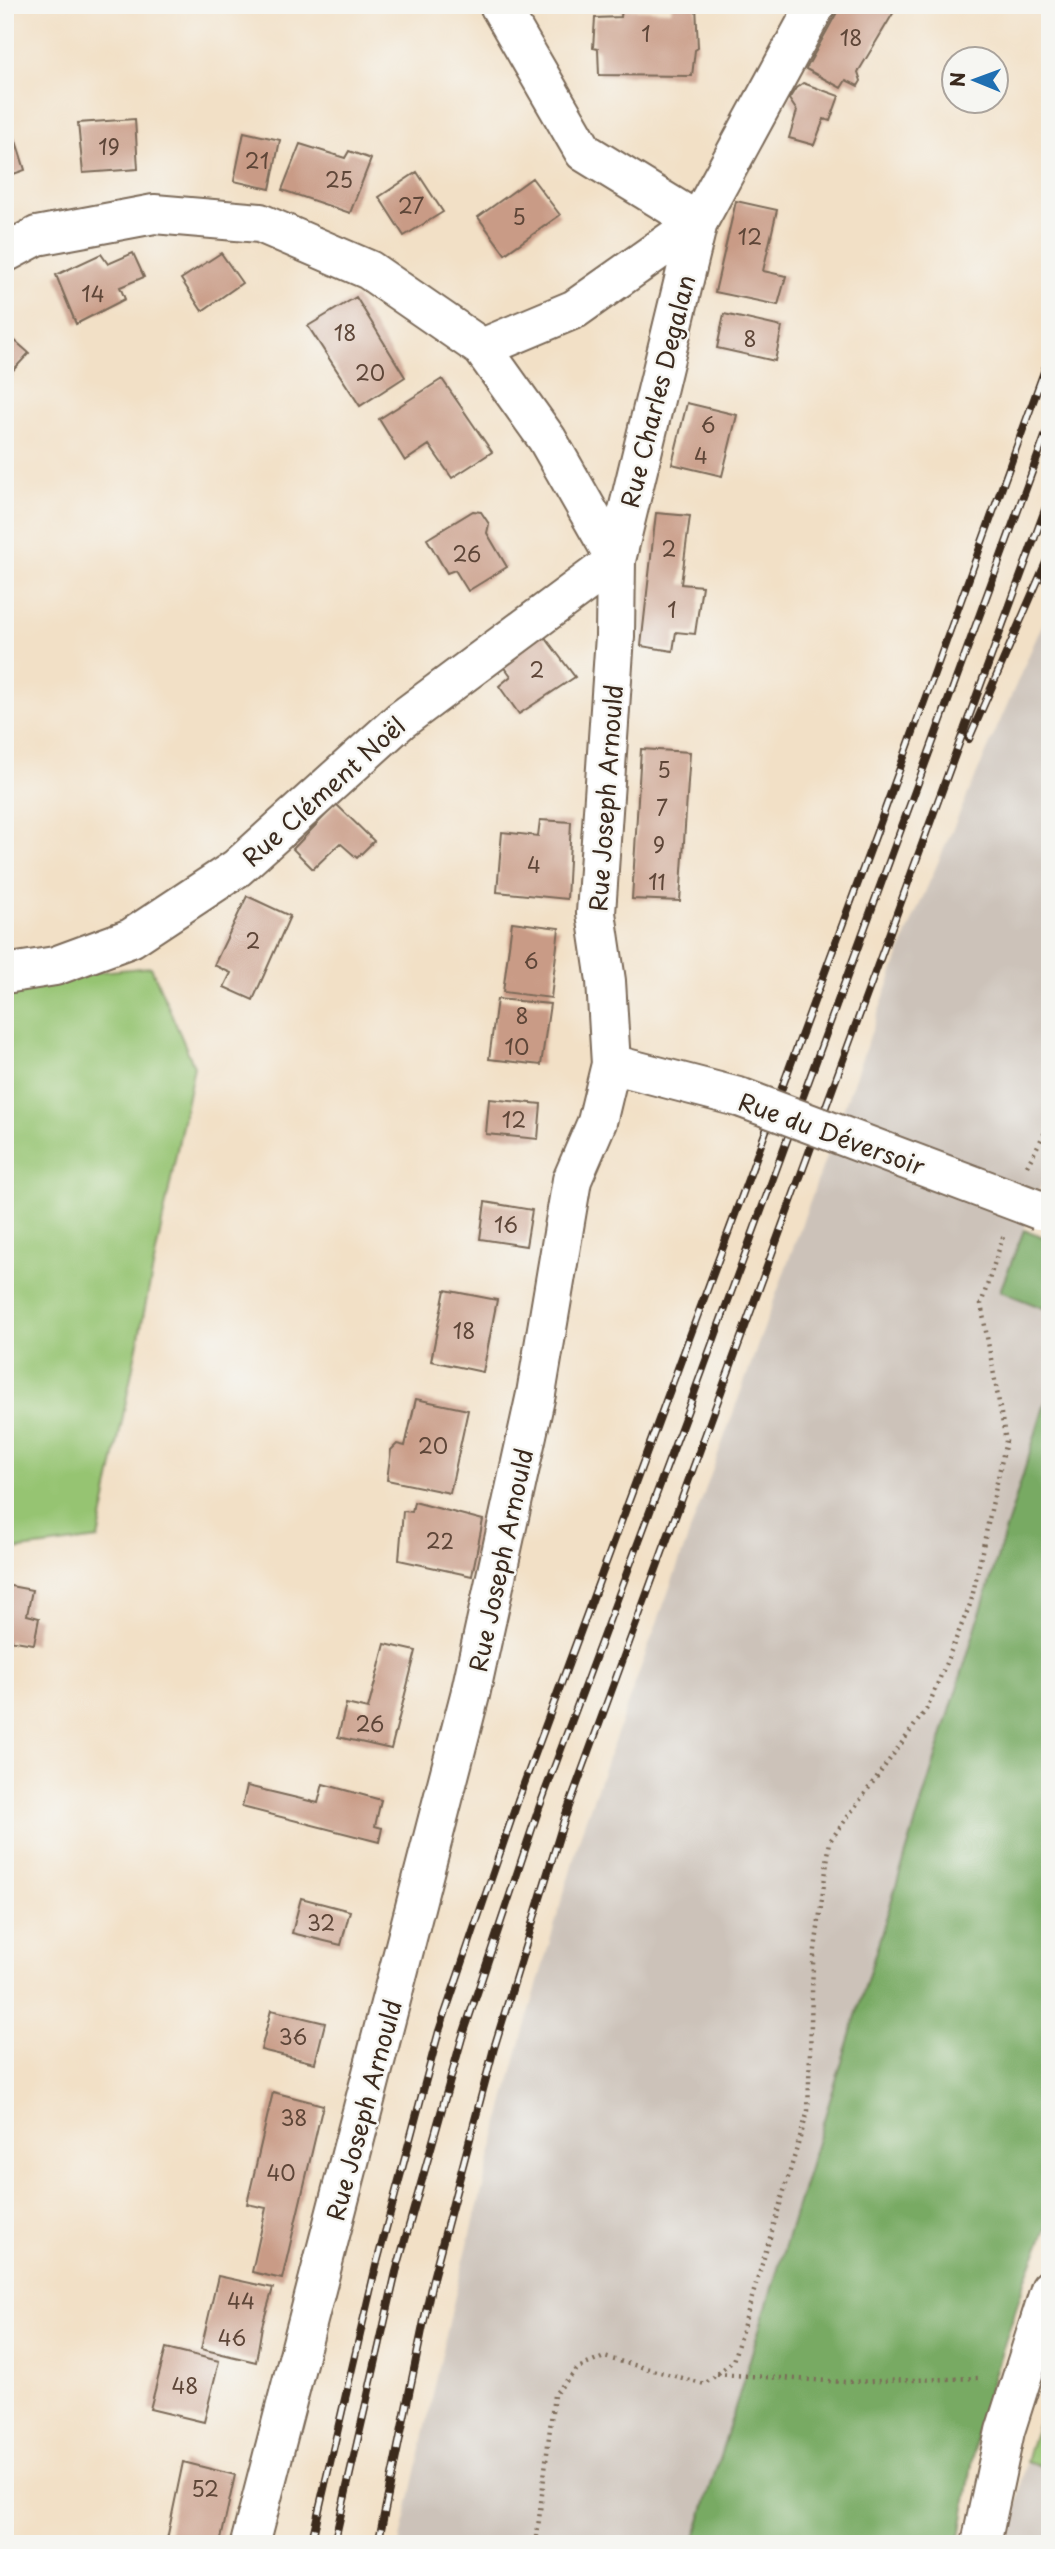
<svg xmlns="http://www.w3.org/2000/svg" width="1055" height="2549" font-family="'Playpen Sans',sans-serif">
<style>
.industrial{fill:#ccc2b9}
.green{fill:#96c472;stroke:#687748;stroke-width:2}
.forest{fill:#78aa64;stroke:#5a6a41;stroke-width:2}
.building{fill:#c99b86}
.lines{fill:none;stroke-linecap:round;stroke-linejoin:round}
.minor-casing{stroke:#7b6a59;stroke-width:42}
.path{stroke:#7b6a59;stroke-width:4.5;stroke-dasharray:2 5;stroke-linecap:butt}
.minor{stroke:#fff;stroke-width:38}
.rail-casing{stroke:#3b2a1e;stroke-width:8}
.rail{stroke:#f6f6f2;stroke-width:5;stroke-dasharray:16;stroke-linecap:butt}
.minor-bridge-casing{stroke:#7b6a59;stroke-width:42;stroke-linecap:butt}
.minor-bridge{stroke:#fff;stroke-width:38}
.labels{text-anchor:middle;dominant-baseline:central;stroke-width:5;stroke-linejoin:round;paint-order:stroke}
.number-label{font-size:21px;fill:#5e4638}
.street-label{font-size:24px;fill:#3b2a1e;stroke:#f6f6f2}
</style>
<rect width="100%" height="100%" fill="#f6f6f2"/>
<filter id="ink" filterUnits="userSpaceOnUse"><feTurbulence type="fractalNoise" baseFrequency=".0143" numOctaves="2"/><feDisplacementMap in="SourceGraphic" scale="14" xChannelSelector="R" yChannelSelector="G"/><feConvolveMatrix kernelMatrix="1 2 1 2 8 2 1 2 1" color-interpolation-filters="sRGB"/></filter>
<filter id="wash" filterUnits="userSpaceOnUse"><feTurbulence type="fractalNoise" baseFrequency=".00686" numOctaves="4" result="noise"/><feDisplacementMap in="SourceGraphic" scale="28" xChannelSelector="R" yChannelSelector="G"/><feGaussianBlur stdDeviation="1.57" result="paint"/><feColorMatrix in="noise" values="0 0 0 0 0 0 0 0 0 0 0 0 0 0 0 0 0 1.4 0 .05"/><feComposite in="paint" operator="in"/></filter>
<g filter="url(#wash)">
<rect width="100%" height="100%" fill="#f2e0c6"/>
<path class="industrial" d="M1050,607V1163L1000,1291L1050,1311V1387L693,2544H400L456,2291L517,2055L583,1827L908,931Z
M1026,2461L1050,2469V2544H1009Z"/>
<path class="green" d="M151,967L194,1066L98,1539L5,1551V981Z
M1050,2383V2469L1026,2461Z"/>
<path class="forest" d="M1024,1230L1050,1239V1311L1000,1291Z
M1050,1387V2219L1026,2278L979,2421L959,2544H693Z"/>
<g id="blocks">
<path class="building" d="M672,5H696L698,48L695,50L692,76L599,75L598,49L593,48L595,18L621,17L622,9L671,11Z
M841,5H898L858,72L861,81L858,86L846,80L841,88L806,69Z
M803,83L839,96L830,121L824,119L814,145L789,138L797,111L789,99L796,88Z
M135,119L138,169L83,173L78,123Z
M10,122L25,170L5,177V123Z
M244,132L280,140L270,189L234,181Z
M300,144L345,158L349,151L371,159L350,213L282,190Z
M417,172L443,212L404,236L379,197Z
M532,178L560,215L505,254L478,217Z
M736,201L777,210L763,271L786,276L778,305L715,292Z
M133,253L144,277L120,287L125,299L76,324L56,275L101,254L108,264Z
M221,253L242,283L202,311L181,279Z
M356,297L405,377L360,406L308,326Z
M724,314L782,327L775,361L717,348Z
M5,332L29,353L5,379Z
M442,379L492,452L452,478L429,445L405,461L379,419Z
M687,403L737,415L722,476L672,464Z
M473,511L481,512L489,524L487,533L507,567L468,591L455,570L447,573L427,539Z
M656,513L690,516L681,584L702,586L695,634L676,632L673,651L641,646Z
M541,632L575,677L519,714L499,686L511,676L501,662Z
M641,749L690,752L680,901L632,899Z
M336,804L374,841L357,858L340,843L313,869L293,849Z
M540,820L571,822L567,899L497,892L502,832L538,836Z
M247,896L290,916L253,1000L224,987L231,973L214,965Z
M512,922L559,928L551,998L503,992Z
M497,999L550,1004L541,1065L489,1059Z
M489,1099L541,1104L538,1139L486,1134Z
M485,1202L532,1210L526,1246L480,1239Z
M445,1290L497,1300L483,1372L431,1361Z
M416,1399L468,1410L450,1493L387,1480L391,1450L397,1444L405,1446Z
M414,1502L483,1520L472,1576L399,1560L403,1511L412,1512Z
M5,1585L32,1590L27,1615L39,1618L34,1644L9,1640L5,1648Z
M385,1644L416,1651L391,1749L338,1737L346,1704L368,1709Z
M323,1784L381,1800L375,1826L382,1828L379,1842L242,1807L247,1786L318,1803Z
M301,1898L350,1911L341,1945L292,1933Z
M271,2010L325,2023L315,2063L261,2050Z
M273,2092L323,2105L282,2279L252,2272L266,2208L247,2204Z
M218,2276L273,2288L262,2326L256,2362L201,2349Z
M166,2348L219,2361L204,2422L150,2409Z
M183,2462L235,2475L220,2544H166Z"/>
</g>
</g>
<g filter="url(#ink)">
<use href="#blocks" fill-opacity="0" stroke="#7b6a59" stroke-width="2"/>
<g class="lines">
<defs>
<path id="minor" d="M499,5L584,152L698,222
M5,253L37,236L154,214L260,223L369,270L482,348L547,439L616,560
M482,348L575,309L698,222
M5,974L55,966L131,938L237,868L401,720L616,560
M611,1064L742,1098
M250,2544L470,1695L536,1394L572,1180L597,1122L611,1064L606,981L596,913L615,636L616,560L698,222L816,5
M981,2544L1005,2431L1050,2289"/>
</defs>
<use href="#minor" class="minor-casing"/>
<path class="path" d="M1027,1166L1050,1123
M717,2374L845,2382L981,2378
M536,2544L554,2395L578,2368L604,2357L705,2384L733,2361L808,2111L813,1964L830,1841L928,1707L971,1602L1006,1441L981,1304L1003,1237"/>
<use href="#minor" class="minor"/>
<defs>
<path id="rail" d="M969,739L1050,553
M311,2544L376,2266L439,2031L518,1800L876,834L1050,355
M334,2544L396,2272L462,2038L539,1808L689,1407L1050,423
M378,2544L432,2282L494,2048L565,1817L1050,496"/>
</defs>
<use href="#rail" class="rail-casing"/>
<use href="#rail" class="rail"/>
<defs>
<path id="minor-bridge" d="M742,1098L1039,1210"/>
</defs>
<use href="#minor-bridge" class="minor-bridge-casing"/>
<use href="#minor-bridge" class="minor-bridge"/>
</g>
</g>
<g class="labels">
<g class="number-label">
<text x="646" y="33">1</text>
<text x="851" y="37">18</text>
<text x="109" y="146">19</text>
<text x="257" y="160">21</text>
<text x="339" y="179">25</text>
<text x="411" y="205">27</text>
<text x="519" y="216">5</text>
<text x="750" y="236">12</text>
<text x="93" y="293">14</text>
<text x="345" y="332">18</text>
<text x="750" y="338">8</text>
<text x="370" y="372">20</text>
<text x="708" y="424">6</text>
<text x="701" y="455">4</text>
<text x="669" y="548">2</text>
<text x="467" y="553">26</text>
<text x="672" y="609">1</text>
<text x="537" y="669">2</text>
<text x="664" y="769">5</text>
<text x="662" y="807">7</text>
<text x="659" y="844">9</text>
<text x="534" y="864">4</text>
<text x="657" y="881">11</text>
<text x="253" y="940">2</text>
<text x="531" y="960">6</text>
<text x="522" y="1015">8</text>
<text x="517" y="1046">10</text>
<text x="514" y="1119">12</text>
<text x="506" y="1224">16</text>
<text x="464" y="1330">18</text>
<text x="433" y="1445">20</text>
<text x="440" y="1540">22</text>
<text x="370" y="1723">26</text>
<text x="321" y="1922">32</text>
<text x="293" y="2036">36</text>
<text x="294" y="2117">38</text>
<text x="281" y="2172">40</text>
<text x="241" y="2300">44</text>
<text x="232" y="2337">46</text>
<text x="185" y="2385">48</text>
<text x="205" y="2488">52</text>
</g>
<g class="street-label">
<text transform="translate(657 391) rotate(-76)">Rue Charles Degalan</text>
<text transform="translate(323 791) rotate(-42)">Rue Clément Noël</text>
<text transform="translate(605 798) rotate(-86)">Rue Joseph Arnould</text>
<text transform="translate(832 1133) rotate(20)">Rue du Déversoir</text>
<text transform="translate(500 1560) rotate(-78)">Rue Joseph Arnould</text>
<text transform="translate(363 2110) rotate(-75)">Rue Joseph Arnould</text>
</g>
</g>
<rect width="1055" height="2549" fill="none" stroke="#f6f6f2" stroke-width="28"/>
<g transform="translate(975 80) rotate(271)"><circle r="33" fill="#f6f6f2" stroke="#aba49d" stroke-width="2"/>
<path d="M0-5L12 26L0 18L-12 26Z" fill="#1f6fb2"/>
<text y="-10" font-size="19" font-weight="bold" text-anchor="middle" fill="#3b2a1e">N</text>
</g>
</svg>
